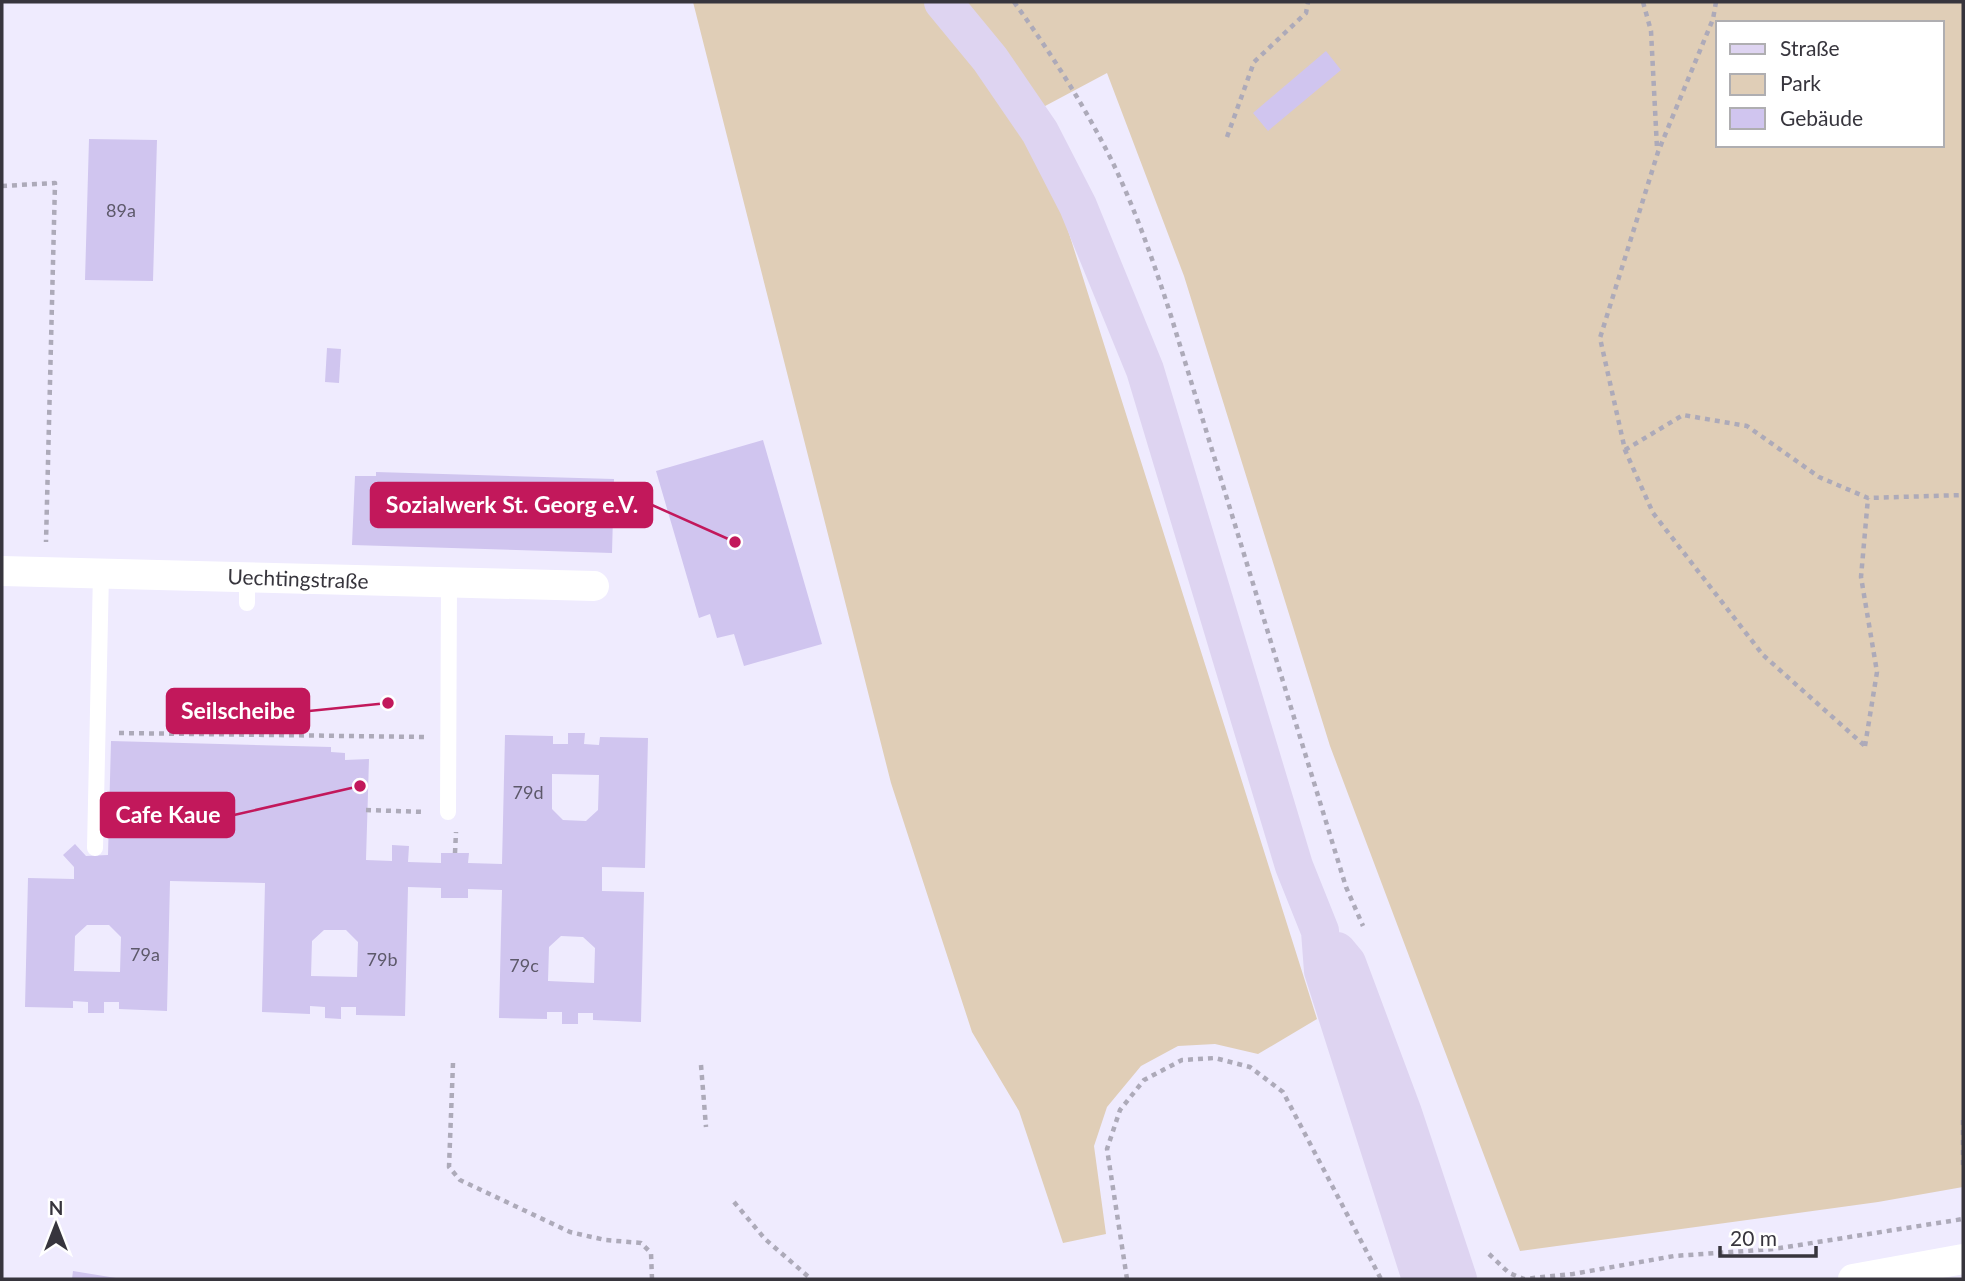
<svg xmlns="http://www.w3.org/2000/svg" width="1965" height="1281" font-family="Lato,sans-serif">
<style>
.green{fill:#e0ceb7;fill-rule:evenodd}
.building{fill:#d0c5ef;fill-rule:evenodd}
.lines{fill:none;stroke-linecap:round;stroke-linejoin:round}
.path{stroke:#adaab9;stroke-width:4.5;stroke-dasharray:5 5;stroke-linecap:butt}
.service{stroke:#fff;stroke-width:16}
.minor{stroke:#fff;stroke-width:30}
.secondary{stroke:#ded4f1;stroke-width:38}
.labels{text-anchor:middle;dominant-baseline:central;stroke-width:7;stroke-linejoin:round;paint-order:stroke}
.number-label{font-size:18px;fill:#5d596a}
.street-label{font-size:21px;fill:#37353d;stroke:#fff}
.leader{fill:none;stroke:#c2185b;stroke-width:2.5}
.callout-dot{fill:#c2185b;stroke:#fff;stroke-width:2.5}
.callout{fill:#c2185b;stroke:#c2185b;stroke-width:2.5}
.callout-label{font-size:23px;text-anchor:middle;font-weight:bold;fill:#fff}
</style>
<rect width="100%" height="100%" fill="#efebfe"/>
<path class="green" d="M693,2H1963V1187L1878,1202L1520,1251L1330,746L1184,276L1107,73L1017,121L1061,208L1317,1019L1258,1054L1215,1044L1178,1046L1141,1066L1107,1107L1094,1146L1106,1234L1063,1243L1019,1111L972,1032L891,783ZM1718,23H1942V145H1718Z"/>
<path class="building" d="M1326,51L1341,70L1268,131L1253,113Z
M89,139L157,140L153,281L85,280Z
M327,348L341,349L339,383L325,382Z
M763,440L822,644L744,666L734,634L717,638L710,614L699,618L656,471Z
M376,472L614,479L612,553L352,545L355,476H376Z
M568,733H585L584,744L599,745L600,737L648,738L645,868L602,867V891L644,892L641,1022L593,1020V1013H578V1024H562V1012H547V1019L499,1018L502,890L468,889V898H441V888L408,887L405,1016L356,1015V1007H341V1019L325,1018V1007L310,1006V1014L262,1012L265,883L170,881L167,1011L119,1009V1002H104V1013H88V1002L73,1001V1008L25,1007L28,878L74,879V867L63,855L75,844L86,856L108,855L111,741L331,747V752L345,753V760L369,759L366,860L392,861V845L409,846L408,862L441,863V853H469L468,863L502,864L505,735L553,736V744H568ZM552,774L599,775L598,810L586,821L563,820L552,809ZM87,925H109L121,937L120,972L74,971L75,936ZM324,930H346L358,942L357,977L311,976L312,941ZM561,936L583,937L595,948L594,983L548,981L549,947Z
M73,1271L116,1278L115,1279H72Z"/>
<g class="lines">
<path class="path" d="M1014,2C1051,53 1084,105 1112,161C1136,211 1154,263 1171,316L1346,887L1363,926
M1643,2L1651,31L1657,148
M1716,2L1713,19L1658,152L1600,338L1625,450L1653,513L1763,655L1865,746
M1227,137L1254,62L1306,13L1308,2
M2,186L55,183L46,542
M1625,450L1683,415L1747,426L1819,477L1868,498L1963,495
M119,733L425,737
M1865,746L1877,672L1861,577L1868,498
M366,810L425,812
M455,853L456,832
M453,1063L449,1167L460,1180L570,1232L605,1240L641,1243L651,1253L652,1279
M701,1065L706,1127
M1963,1120V1168
M734,1202L765,1239L811,1279
M1489,1254L1509,1273L1524,1279L1573,1274L1674,1256L1774,1249L1963,1219
M1127,1279L1107,1149L1120,1110L1144,1080L1182,1060L1215,1058L1250,1067L1283,1092L1381,1279"/>
<path class="service" d="M247,577V603
M448,812L449,582
M95,848L101,573"/>
<path class="minor" d="M2,571L594,586
M1853,1279L1963,1259"/>
<path class="secondary" d="M943,2L990,59L1040,132L1078,206L1145,370L1294,866L1320,931L1323,971L1421,1279
M1337,951L1347,963L1403,1113L1458,1279"/>
</g>
<g class="labels">
<g class="number-label">
<text x="121" y="210">89a</text>
<text x="528" y="792">79d</text>
<text x="145" y="954">79a</text>
<text x="382" y="959">79b</text>
<text x="524" y="965">79c</text>
</g>
<g class="street-label">
<text transform="translate(298 578) rotate(2)">Uechtingstraße</text>
</g>
</g>
<path class="leader" d="M735 542L652 505M388 703L309 711M360 786L234 815"/>
<g class="callout-dot">
<circle cx="735" cy="542" r="7"/>
<circle cx="388" cy="703" r="7"/>
<circle cx="360" cy="786" r="7"/>
</g>
<g class="callout">
<rect x="371" y="483" width="281" height="44" rx="7"/>
<rect x="167" y="689" width="142" height="44" rx="7"/>
<rect x="101" y="793" width="133" height="44" rx="7"/>
</g>
<g class="callout-label">
<text x="512" y="513">Sozialwerk St. Georg e.V.</text>
<text x="238" y="719">Seilscheibe</text>
<text x="168" y="823">Cafe Kaue</text>
</g>
<rect width="1965" height="1281" fill="none" stroke="#37353d" stroke-width="7"/>
<rect x="1716" y="21" width="228" height="126" fill="#ffffff" stroke="#afaeb1" stroke-width="2"/>
<rect x="1730" y="44" width="35" height="10" fill="#ded4f1" stroke="#afaeb1" stroke-width="2"/>
<text x="1780" y="56" font-size="21" fill="#37353d">Straße</text>
<rect x="1730" y="74" width="35" height="21" fill="#e0ceb7" stroke="#afaeb1" stroke-width="2"/>
<text x="1780" y="91" font-size="21" fill="#37353d">Park</text>
<rect x="1730" y="108" width="35" height="21" fill="#d0c5ef" stroke="#afaeb1" stroke-width="2"/>
<text x="1780" y="126" font-size="21" fill="#37353d">Gebäude</text>
<g transform="translate(56 1225)" stroke="#ffffff" stroke-width="5" paint-order="stroke">
<path d="M0-5L12 26L0 18L-12 26Z" fill="#37353d"/>
<text y="-10" font-size="19" font-weight="bold" text-anchor="middle" fill="#37353d">N</text>
</g>
<path d="M1720 1246v10h96v-10" fill="none" stroke="#37353d" stroke-width="3.5"/>
<text x="1730" y="1246" font-size="21" fill="#37353d" stroke="#ffffff" stroke-width="5" paint-order="stroke">20 m</text>
</svg>
